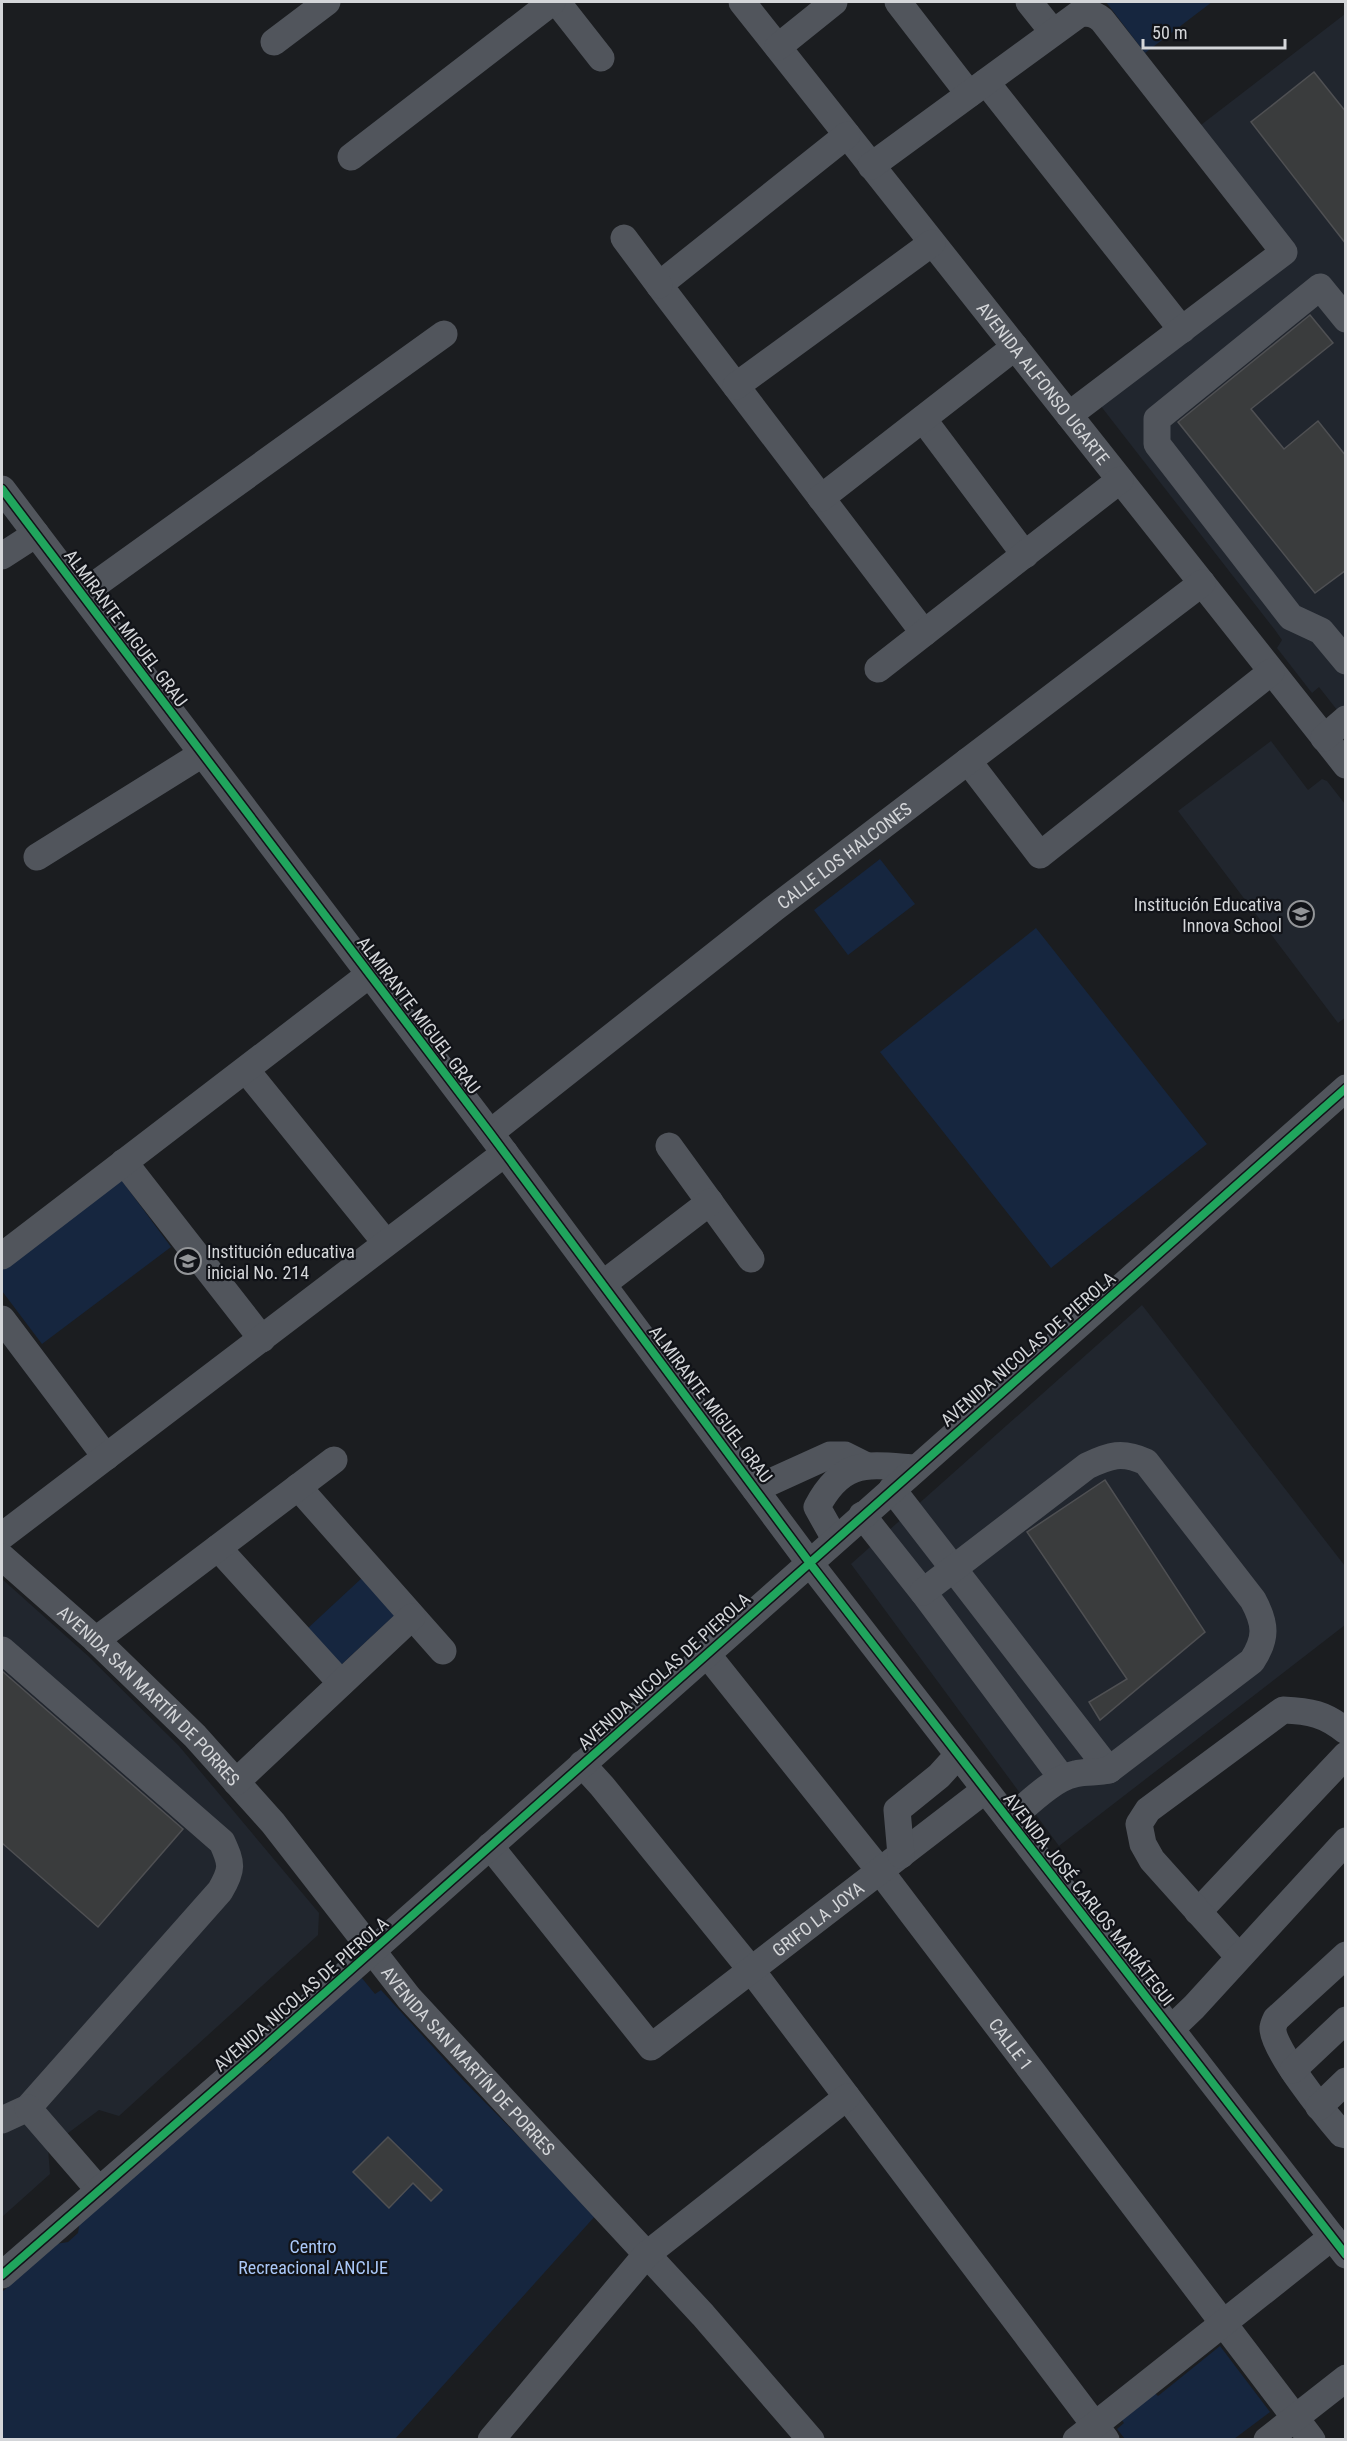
<svg xmlns="http://www.w3.org/2000/svg" width="1347" height="2441" font-family="'Roboto Condensed',sans-serif">
<style>
.built{fill:#21262e}
.green{fill:#16263f}
.building{fill:#3a3c3d;stroke:#4f5053;stroke-width:1.5}
.lines{fill:none;stroke-linecap:round;stroke-linejoin:round}
.minor{stroke:#51555c;stroke-width:27}
.cycleway-casing{stroke:#111318;stroke-width:11}
.cycleway{stroke:#20a55d;stroke-width:8}
.labels{text-anchor:middle;dominant-baseline:central;stroke-width:4.5;stroke-linejoin:round;paint-order:stroke}
.street-label{font-size:18px;fill:#d4d6d9;stroke:#111318}
.poi-label{font-size:18px;fill:#d4d6d9;stroke:#111318;text-anchor:end}
.park-label{font-size:18px;fill:#aac8f8;stroke:#111318}
</style>
<rect width="100%" height="100%" fill="#1b1d20"/>
<path class="built" d="M1345,14V739L1338,730L1341,715L1319,687L1312,693L1277,648L1282,640L1275,630L1100,405L1295,257L1197,128Z
M1271,741L1308,790L1322,779L1327,781L1345,804L1346,1017L1338,1023L1178,811Z
M1142,1305L1345,1566V1625L1059,1846L851,1564Z
M2,1579L87,1655L179,1746L319,1913L318,1935L119,2116L99,2110L48,2148L50,2174L2,2217Z"/>
<path class="green" d="M1106,2H1212L1145,53Z
M880,859L915,904L848,955L814,910Z
M1036,928L1207,1144L1051,1268L880,1052Z
M120,1178L171,1247L42,1344L2,1291V1267Z
M363,1577L397,1613L341,1665L307,1629Z
M361,1977L375,1994L381,1990L464,2081L596,2215L395,2439H2V2292L56,2244L68,2242L78,2233L80,2220L251,2067C269,2067 275,2059 279,2042Z
M1220,2346L1270,2412L1234,2439H1125L1117,2429L1124,2423L1121,2419L1155,2393L1158,2396Z"/>
<path class="building" d="M1314,72L1346,112V244L1251,122Z
M1310,315L1333,343L1251,409L1284,449L1318,421L1346,456V570L1315,593L1178,422Z
M1105,1480L1205,1632L1100,1720L1089,1702L1127,1679L1027,1532Z
M2,1671L183,1829L98,1927L2,1843Z
M388,2137L442,2190L431,2201L413,2183L389,2208L353,2172Z"/>
<g class="lines">
<g class="minor">
<path d="M557,2L601,58"/>
<path id="s1" d="M742,2L1346,765"/>
<path d="M898,2L969,94"/>
<path d="M1029,2L1053,32"/>
<path d="M274,42L327,2"/>
<path d="M778,47L834,2"/>
<path d="M986,82L1182,330"/>
<path d="M847,135L659,285L924,633"/>
<path d="M351,157L552,2"/>
<path d="M871,166L1079,14C1089,12 1095,14 1102,20L1284,252L1069,415"/>
<path d="M624,238L659,285"/>
<path d="M1346,319L1320,287L1157,419V444L1291,617L1321,631L1346,661"/>
<path d="M736,386L932,243"/>
<path d="M923,419L1025,555"/>
<path d="M2,489L490,1133L809,1562L1346,2255"/>
<path d="M821,498L1015,347"/>
<path d="M2,556L36,534"/>
<path d="M82,594L444,334"/>
<path d="M878,669L1120,480"/>
<path d="M1324,738L1346,719"/>
<path d="M968,761L1040,855L1271,672"/>
<path d="M37,857L202,754"/>
<path d="M246,1070L386,1243"/>
<path id="s2" d="M490,1133L776,907L1202,583"/>
<path d="M669,1146L751,1259"/>
<path d="M124,1162L262,1339"/>
<path d="M2,1256L370,974"/>
<path d="M603,1284L710,1202"/>
<path d="M2,1319L106,1457"/>
<path d="M298,1487L443,1651"/>
<path d="M755,1489L830,1455H845L865,1465"/>
<path d="M892,1489L1109,1770"/>
<path d="M862,1515L923,1592L1062,1778"/>
<path d="M2,1536L505,1153"/>
<path d="M835,1539L817,1507C843,1458 868,1465 916,1468"/>
<path d="M218,1548L341,1683"/>
<path id="s3" d="M2,1557L96,1640L195,1736L273,1823L409,1998L703,2315L811,2440"/>
<path d="M923,1592L1087,1466C1110,1455 1122,1451 1146,1462L1253,1600C1266,1624 1267,1638 1252,1661L1109,1770C1098,1773 1087,1771 1075,1774C1053,1778 1026,1806 1009,1820"/>
<path d="M96,1640L334,1460"/>
<path d="M2,1650L222,1842C232,1864 233,1869 220,1891L28,2108L2,2120"/>
<path id="s4" d="M706,1653L880,1871L1312,2440"/>
<path d="M582,1764L602,1786L752,1971L1106,2440"/>
<path d="M236,1782L412,1617"/>
<path id="s5" d="M490,1846L651,2047L985,1790"/>
<path d="M901,1855L897,1810L939,1776L958,1755"/>
<path d="M1198,1912L1346,1755"/>
<path d="M1346,1955L1276,2019C1275,2021 1273,2026 1273,2028C1271,2048 1328,2118 1342,2134L1346,2135"/>
<path d="M1239,1957L1152,1860L1143,1844L1139,1824L1148,1810L1283,1710C1310,1711 1325,1714 1346,1731"/>
<path d="M1171,2029L1194,2007L1346,1841"/>
<path d="M1293,2070L1346,2020"/>
<path d="M1319,2107L1346,2081"/>
<path d="M28,2108L99,2190"/>
<path d="M2,2275L258,2052L1346,1088"/>
<path d="M491,2440L646,2255L847,2097"/>
<path d="M1076,2440L1332,2237"/>
<path d="M1267,2440L1346,2378"/>
</g>
<defs>
<path id="cycleway" d="M2,489L490,1133L809,1562L1346,2255
M2,2275L258,2052L1346,1088"/>
</defs>
<use href="#cycleway" class="cycleway-casing"/>
<use href="#cycleway" class="cycleway"/>
</g>
<defs>
<symbol id="school-ring" viewBox="-11 -11 22 22"><circle r="9.5" fill="#111318" stroke="#939598" stroke-width="1.5"/><path d="M0-5L7-2L0 1L-7-2ZM-4 1L0 2.5L4 1V4Q0 6-4 4Z" fill="#939598"/></symbol>
</defs>
<g fill-rule="evenodd">
<use href="#school-ring" x="1286" y="899" width="30" height="30"/>
<use href="#school-ring" x="173" y="1246" width="30" height="30"/>
</g>
<g class="labels">
<g class="street-label">
<text stroke="none"><textPath href="#s1" startOffset="486">AVENIDA ALFONSO UGARTE</textPath></text>
<text transform="translate(126 628) rotate(53)">ALMIRANTE MIGUEL GRAU</text>
<text stroke="none"><textPath href="#s2" startOffset="450">CALLE LOS HALCONES</textPath></text>
<text transform="translate(419 1015) rotate(53)">ALMIRANTE MIGUEL GRAU</text>
<text transform="translate(1028 1349) rotate(-41)">AVENIDA NICOLAS DE PIEROLA</text>
<text transform="translate(711 1404) rotate(53)">ALMIRANTE MIGUEL GRAU</text>
<text transform="translate(664 1671) rotate(-42)">AVENIDA NICOLAS DE PIEROLA</text>
<text stroke="none"><textPath href="#s3" startOffset="202">AVENIDA SAN MARTÍN DE PORRES</textPath></text>
<text transform="translate(1089 1899) rotate(52)">AVENIDA JOSÉ CARLOS MARIÁTEGUI</text>
<text stroke="none"><textPath href="#s5" startOffset="468">GRIFO LA JOYA</textPath></text>
<text transform="translate(301 1994) rotate(-41)">AVENIDA NICOLAS DE PIEROLA</text>
<text stroke="none"><textPath href="#s4" startOffset="496">CALLE 1</textPath></text>
<text stroke="none"><textPath href="#s3" startOffset="688">AVENIDA SAN MARTÍN DE PORRES</textPath></text>
</g>
<g class="poi-label">
<text x="1282" y="904">Institución Educativa<tspan x="1282" dy="21">Innova School</tspan></text>
<text x="207" y="1251" text-anchor="start">Institución educativa<tspan x="207" dy="21">inicial No. 214</tspan></text>
</g>
<g class="park-label">
<text x="313" y="2246">Centro<tspan x="313" dy="21">Recreacional ANCIJE</tspan></text>
</g>
</g>
<rect width="1347" height="2441" fill="none" stroke="#d4d6d9" stroke-width="6"/>
<path d="M1143 39v9h142v-9" fill="none" stroke="#d4d6d9" stroke-width="3"/>
<text x="1152" y="39" font-size="18" fill="#d4d6d9" stroke="#111318" stroke-width="4.5" paint-order="stroke">50 m</text>
</svg>
